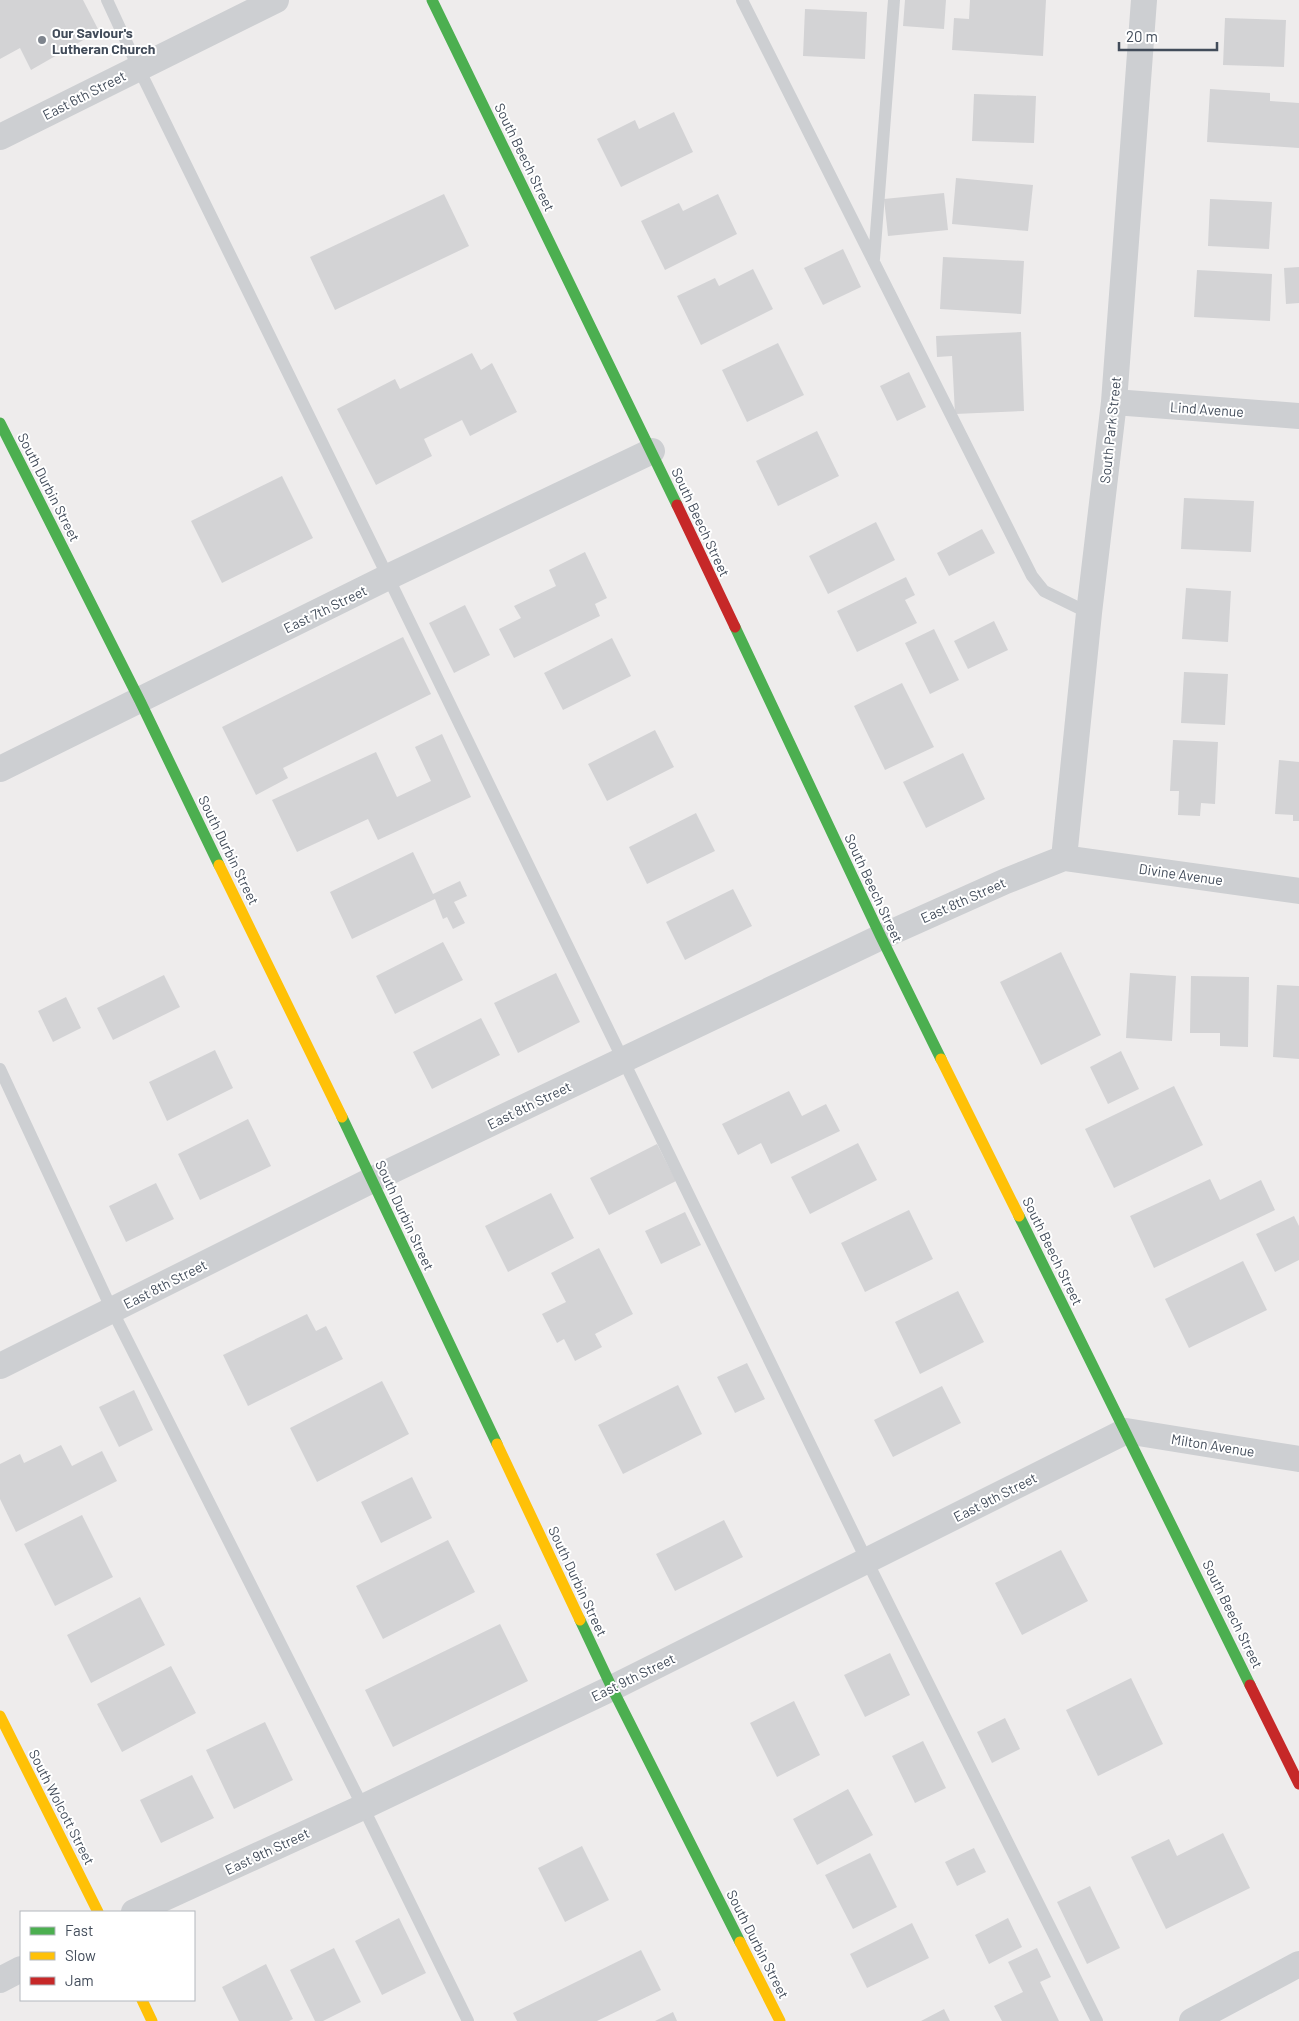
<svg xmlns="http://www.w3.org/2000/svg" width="1299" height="2021" font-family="Barlow,sans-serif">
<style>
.building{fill:#d3d3d5}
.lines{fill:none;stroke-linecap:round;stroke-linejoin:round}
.lane{stroke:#cdcfd2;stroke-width:12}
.street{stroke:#cdcfd2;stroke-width:26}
.fast{stroke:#4caf50;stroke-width:11}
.slow{stroke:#ffc107;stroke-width:11}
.jam{stroke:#c62828;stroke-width:11}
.poi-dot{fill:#7e848d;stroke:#fff;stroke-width:2}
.labels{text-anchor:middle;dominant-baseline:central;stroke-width:4;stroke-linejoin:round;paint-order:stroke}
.poi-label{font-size:14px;font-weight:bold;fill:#424c5a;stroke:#fff;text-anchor:start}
.street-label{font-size:14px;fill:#424c5a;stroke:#fff}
</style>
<rect width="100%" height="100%" fill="#eeecec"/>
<path class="building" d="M0,0H83L99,31L31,70L20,48L0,59Z
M905,0H946L944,29L903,26Z
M970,0H1046L1043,56L952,50L954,18L969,19Z
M805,9L867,12L865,59L803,56Z
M1225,18L1286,20L1284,67L1223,65Z
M1210,89L1270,93V101L1299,103V148L1207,142Z
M974,94L1036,96L1034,143L972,141Z
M674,112L693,152L621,187L597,139L635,120L639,129Z
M956,178L1033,185L1028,231L952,224Z
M944,193L948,230L888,236L884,199Z
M444,194L469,246L335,310L310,257Z
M718,194L737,234L665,270L641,221L679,203L683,211Z
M1210,199L1272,202L1269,249L1208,246Z
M843,249L861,287L823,305L804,268Z
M943,257L1024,261L1021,314L940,309Z
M1299,267V303L1286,304L1284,268Z
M753,269L773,309L701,345L677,296L715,278L719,286Z
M1197,270L1272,274L1270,321L1194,317Z
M1021,332L1024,411L955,414L952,356L937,357L936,336Z
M778,343L804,395L747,422L722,370Z
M472,353L481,370L492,363L517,412L470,436L462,420L424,439L432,456L376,485L337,409L395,379L400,389Z
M909,372L926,407L897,421L880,386Z
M817,431L839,476L778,506L756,461Z
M282,476L313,538L222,583L191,521Z
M1184,498L1254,501L1251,552L1181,549Z
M876,522L895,560L828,594L809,556Z
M982,529L995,553L949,576L937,553Z
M585,552L607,598L595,604L600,616L514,658L499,629L521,618L514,606L556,586L549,570Z
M906,577L915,595L905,600L917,623L857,652L837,611Z
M1186,588L1231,591L1228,642L1182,639Z
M465,605L490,655L454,673L429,623Z
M994,621L1008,650L968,669L954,641Z
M934,629L959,680L930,694L905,643Z
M403,637L431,694L283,768L288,778L256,795L222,727Z
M612,638L631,676L563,710L544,673Z
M1184,672L1228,674L1225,725L1181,723Z
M902,683L934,747L885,770L854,706Z
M655,730L674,767L607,801L588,764Z
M442,734L471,797L378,840L368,819L297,852L272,800L376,752L397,797L431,781L415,747Z
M1173,740L1218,742L1215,804L1201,803L1200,816L1178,815L1179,791H1170Z
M963,753L985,799L926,828L903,782Z
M1279,760L1299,762V821H1293V815L1275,814Z
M696,813L715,851L647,884L629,847Z
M413,852L433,894L460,881L467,896L454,902L465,923L453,929L447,917L443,919L435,899L352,939L330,892Z
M733,889L752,926L685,960L666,922Z
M443,942L463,980L395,1014L376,976Z
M1061,952L1101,1035L1041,1065L1000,982Z
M556,973L580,1022L518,1053L494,1003Z
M1130,973L1176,976L1172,1041L1126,1038Z
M164,975L180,1007L113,1040L97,1008Z
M1191,976L1249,977L1248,1047L1220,1046V1033H1190Z
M1277,985L1299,986V1059L1273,1057Z
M66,997L81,1028L53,1042L38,1011Z
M481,1018L500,1055L432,1089L413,1052Z
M215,1050L233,1088L167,1121L149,1082Z
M1121,1051L1139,1089L1108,1104L1090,1067Z
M1174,1086L1203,1145L1114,1188L1085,1129Z
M789,1091L802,1116L826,1104L840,1131L771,1164L761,1143L738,1155L722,1124Z
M248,1119L271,1166L200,1200L178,1154Z
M858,1143L877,1180L810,1214L791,1177Z
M657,1144L676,1181L609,1215L590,1178Z
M1210,1179L1220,1200L1261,1180L1275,1210L1154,1268L1130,1216Z
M156,1183L174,1219L126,1242L109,1206Z
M551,1193L574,1238L508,1272L485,1226Z
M909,1210L933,1259L865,1292L841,1243Z
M685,1212L701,1245L661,1264L645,1231Z
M1294,1216L1299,1226V1260L1275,1272L1256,1234Z
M599,1248L633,1314L595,1334L602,1347L575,1361L564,1339L557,1343L542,1314L566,1302L551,1273Z
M1243,1261L1267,1310L1189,1348L1165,1299Z
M958,1291L984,1342L920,1374L895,1322Z
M307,1314L316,1331L326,1326L343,1359L248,1406L223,1355Z
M747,1363L765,1399L735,1413L717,1377Z
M382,1381L409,1434L317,1482L290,1428Z
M678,1385L702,1434L623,1474L598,1425Z
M942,1386L961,1423L893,1457L874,1420Z
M134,1390L153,1430L119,1447L99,1407Z
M61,1445L72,1466L102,1451L117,1481L16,1532L0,1499V1464L20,1454L24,1463Z
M412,1477L432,1518L381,1543L361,1502Z
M82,1515L113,1577L55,1606L24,1544Z
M724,1520L743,1557L675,1591L656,1554Z
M448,1540L475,1592L383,1639L356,1586Z
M1061,1550L1088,1601L1022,1635L995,1583Z
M140,1597L165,1645L91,1683L67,1635Z
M500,1624L528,1681L393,1747L365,1690Z
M890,1653L910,1695L865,1717L844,1675Z
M171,1666L196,1713L122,1752L97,1704Z
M1131,1678L1163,1744L1098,1776L1066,1710Z
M794,1701L820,1755L777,1777L750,1723Z
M1005,1718L1020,1749L992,1763L977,1732Z
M265,1722L293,1780L234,1809L206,1750Z
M923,1741L946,1788L915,1803L892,1756Z
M192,1775L214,1818L161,1843L140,1800Z
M848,1789L873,1835L817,1865L793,1819Z
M1223,1833L1250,1888L1166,1929L1131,1857L1169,1839L1177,1856Z
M582,1846L609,1900L565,1922L538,1868Z
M974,1848L986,1872L957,1886L945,1862Z
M870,1853L897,1907L853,1929L825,1875Z
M1090,1886L1120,1948L1087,1964L1057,1902Z
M399,1918L426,1973L382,1995L355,1941Z
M1008,1918L1022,1947L989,1964L975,1935Z
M912,1923L929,1958L867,1988L850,1954Z
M334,1948L361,2002L323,2021H315L290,1970Z
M1037,1948L1051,1977L1040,1982L1059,2021H1002L994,2006L1023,1992L1008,1962Z
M641,1950L661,1990L597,2021H517L513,2013Z
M266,1964L293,2019L289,2021H239L222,1987Z
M944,2009L950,2021H921Z
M673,2012L677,2021H655Z"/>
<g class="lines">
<path class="lane" d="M107,0L138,67L388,577L867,1561L1097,2021
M742,0L1032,576L1044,591L1089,613
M874,259L894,0
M0,1069L112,1310L363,1807L468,2021"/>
<path class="street" d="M0,137L276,0
M1114,402L1299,416
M0,769L388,577L652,451
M1064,858L1089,613L1114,402L1144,0
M0,1366L372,1180L623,1060L881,937L1006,881L1064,858L1299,891
M134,1912L363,1807L612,1688L1126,1431L1299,1459
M0,1980L21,1969
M1192,2021L1299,1964"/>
<path class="fast" d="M432,0L677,505
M0,423L140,701L219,865
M735,627L881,937L941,1059
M342,1117L497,1444
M1019,1216L1250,1685
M580,1620L612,1688L740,1942"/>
<path class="slow" d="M219,865L342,1117
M941,1059L1019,1216
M497,1444L580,1620
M0,1716L98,1912
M740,1942L780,2021
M142,2000L152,2021"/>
<path class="jam" d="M677,505L735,627
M1250,1685L1299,1784"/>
</g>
<circle class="poi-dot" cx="42" cy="40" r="5"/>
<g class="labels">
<g class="poi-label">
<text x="52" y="32">Our Saviour's<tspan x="52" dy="16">Lutheran Church</tspan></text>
</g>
<g class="street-label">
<text transform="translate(84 95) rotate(-27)">East 6th Street</text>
<text transform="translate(525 157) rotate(64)">South Beech Street</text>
<text transform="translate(1207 409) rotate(4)">Lind Avenue</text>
<text transform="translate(1110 430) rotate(-84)">South Park Street</text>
<text transform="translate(49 487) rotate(63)">South Durbin Street</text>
<text transform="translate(701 522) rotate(65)">South Beech Street</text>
<text transform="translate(325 609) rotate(-26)">East 7th Street</text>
<text transform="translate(229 850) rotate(64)">South Durbin Street</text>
<text transform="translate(1181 874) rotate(8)">Divine Avenue</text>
<text transform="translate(874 888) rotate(65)">South Beech Street</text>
<text transform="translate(963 900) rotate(-24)">East 8th Street</text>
<text transform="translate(529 1105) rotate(-26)">East 8th Street</text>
<text transform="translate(405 1215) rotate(65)">South Durbin Street</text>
<text transform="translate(1053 1251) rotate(64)">South Beech Street</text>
<text transform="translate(165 1284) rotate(-27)">East 8th Street</text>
<text transform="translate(1213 1445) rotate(9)">Milton Avenue</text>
<text transform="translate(995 1497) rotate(-27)">East 9th Street</text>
<text transform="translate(578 1581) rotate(65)">South Durbin Street</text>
<text transform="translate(1233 1614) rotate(64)">South Beech Street</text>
<text transform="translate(633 1677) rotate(-26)">East 9th Street</text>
<text transform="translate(62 1807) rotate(63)">South Wolcott Street</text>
<text transform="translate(267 1851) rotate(-25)">East 9th Street</text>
<text transform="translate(758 1944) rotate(63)">South Durbin Street</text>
</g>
</g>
<rect x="20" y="1911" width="175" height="90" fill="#ffffff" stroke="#b3b7bd"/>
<rect x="30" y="1927" width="25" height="8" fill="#4caf50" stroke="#b3b7bd"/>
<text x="65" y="1936" font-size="15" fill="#424c5a">Fast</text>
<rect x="30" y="1952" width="25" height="8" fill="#ffc107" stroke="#b3b7bd"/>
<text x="65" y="1961" font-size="15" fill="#424c5a">Slow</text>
<rect x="30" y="1977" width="25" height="8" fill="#c62828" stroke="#b3b7bd"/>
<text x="65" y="1986" font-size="15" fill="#424c5a">Jam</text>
<path d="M1119 42v8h98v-8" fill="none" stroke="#424c5a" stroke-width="2.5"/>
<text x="1126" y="42" font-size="15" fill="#424c5a" stroke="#ffffff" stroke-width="4" paint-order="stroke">20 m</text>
</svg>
